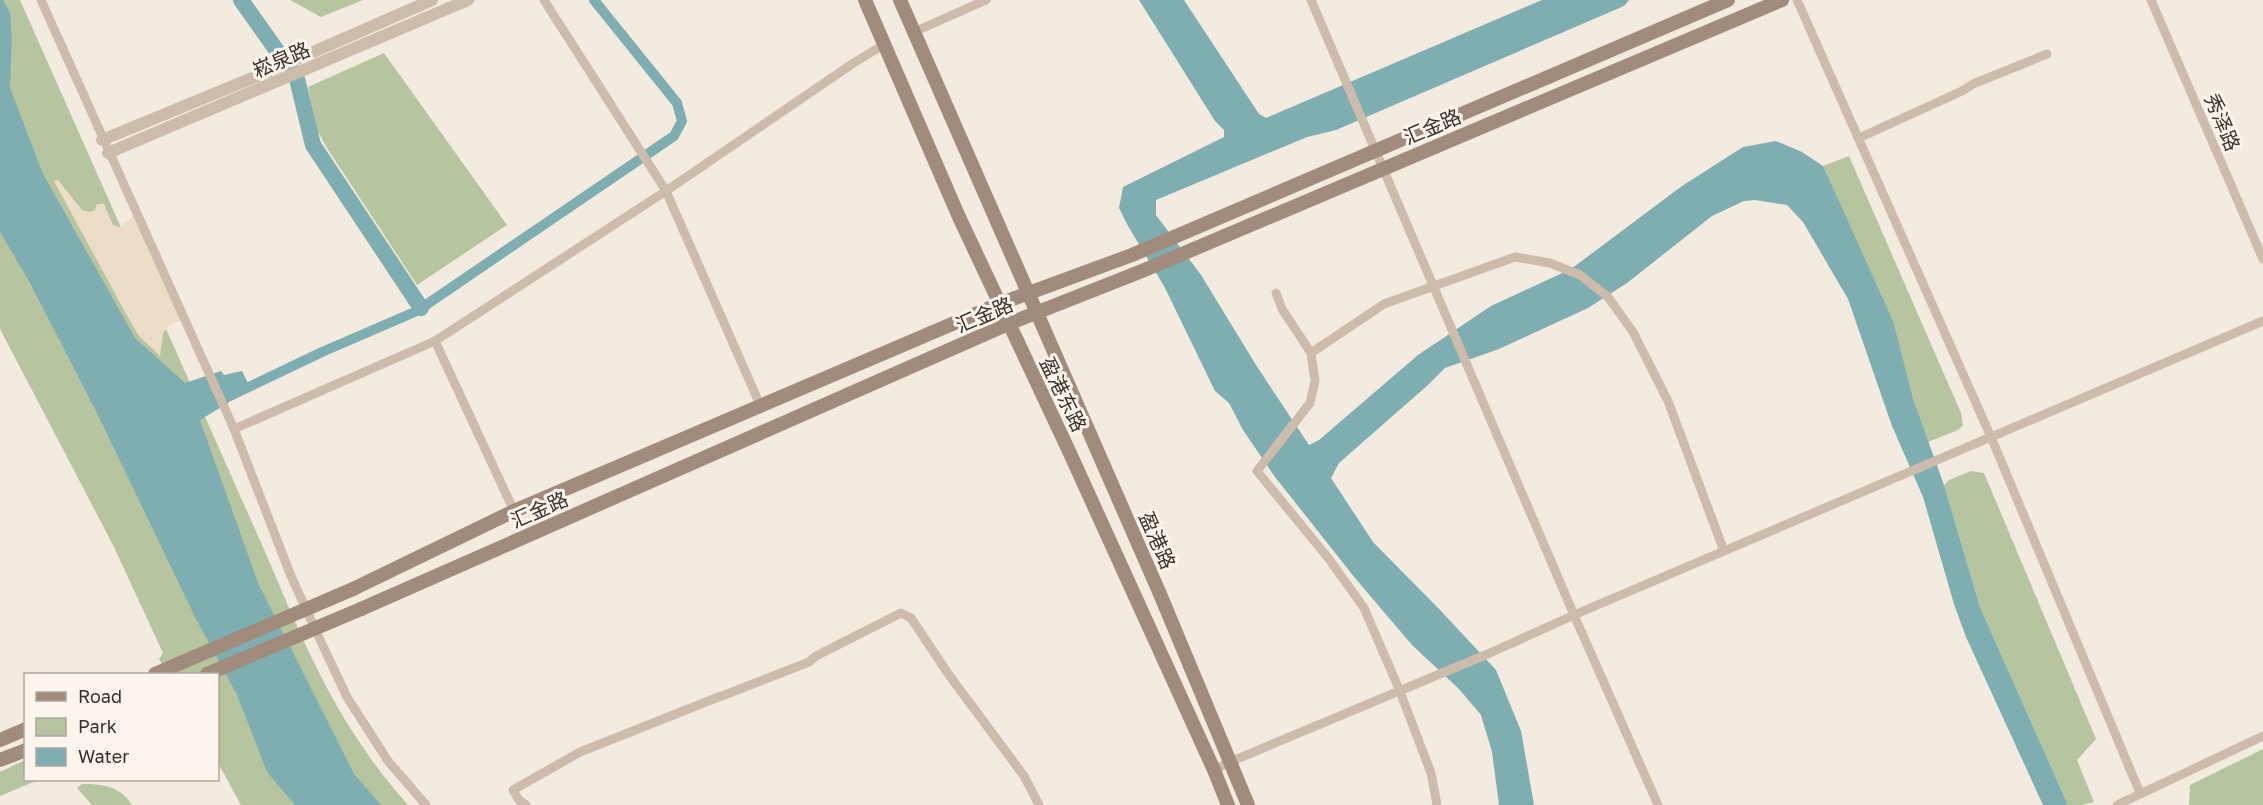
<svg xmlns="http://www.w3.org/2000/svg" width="2263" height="805" font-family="'Golos Text','Noto Sans SC',sans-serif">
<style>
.green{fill:#b6c49f}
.plaza{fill:#ecddc7}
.water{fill:#7eadb2}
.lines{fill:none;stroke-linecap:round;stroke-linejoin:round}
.canal{stroke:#7eadb2;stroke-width:10}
.river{stroke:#7eadb2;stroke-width:16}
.minor{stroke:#cdbcab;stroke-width:9}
.tertiary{stroke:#cdbcab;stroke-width:12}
.secondary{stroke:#a18b7c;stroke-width:14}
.secondary-bridge{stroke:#a18b7c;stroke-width:14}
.labels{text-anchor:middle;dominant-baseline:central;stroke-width:6;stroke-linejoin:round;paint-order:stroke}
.street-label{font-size:20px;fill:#3a302a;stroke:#fbf5ed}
</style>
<rect width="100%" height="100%" fill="#f4ebe0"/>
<path class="green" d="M0,0H20L270,563C308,654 341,730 408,805H241L218,763V674H168L159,659L163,653L113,545L0,329Z
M290,0H363L321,17Z
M384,53L507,225L417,285L327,148L316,128L308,87Z
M1849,156L1961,413L1963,425L1958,430L1928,442L1847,222L1823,166Z
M1971,471L1984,473L2096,739L2077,760L2094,802L2082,805H2068L1980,607L1944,485L1949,480Z
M2263,749V805H2189L2190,785Z
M25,760L26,780H38L0,796V772Z
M82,784C102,784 121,786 132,805H92L77,788Z"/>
<path class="plaza" d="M58,180L82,210L89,212L95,210L97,204H104L113,225L120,227L136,213L184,319L170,325L163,333L160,356L139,336L131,323L54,181Z"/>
<path class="water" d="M0,0H3L10,13L12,39L10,88L43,174L135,338L185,383L221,371L224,375L242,371L248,383L228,403L200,420L258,583L354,774L381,805H295L267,772L237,695L195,617L98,415L30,283L0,232Z
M1139,0H1184L1259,114L1266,118L1542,0H1629L1624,6L1336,130L1307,137L1156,200V215L1201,275L1256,365L1309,445L1319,440L1418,355L1491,306L1571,269L1682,186L1743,147L1776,141L1802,152L1823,166L1893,321L1913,399L1944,485L1980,607L2068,805H2043L1966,637L1954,604L1923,497L1892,426L1848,299L1803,222L1787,205L1755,200L1744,201L1712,216L1627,283L1588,308L1499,349L1445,368L1428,385L1339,463L1331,478L1373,542L1441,611L1496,670L1521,731L1534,805H1499L1492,752L1481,715L1459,689L1412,645L1355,578L1275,477L1243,430L1229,403L1215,391L1164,286L1128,226L1119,208L1123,187L1224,137V130L1215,121Z"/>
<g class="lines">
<path class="canal" d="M230,396L322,352L417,311L674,136L682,121L677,103L594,0"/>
<path class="river" d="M241,0L297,79L313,145L421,308"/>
<path class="minor" d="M41,0L234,429L291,576L323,646L347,697L388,761L426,805
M544,0L666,191L761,407
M1311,0L1574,615L1658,805
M1797,0L1991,437L2140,793
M2151,0L2263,259
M914,32L986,0
M1859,138L1962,91L1973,84L2047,54
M1276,293L1282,309L1311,353L1315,381L1310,403L1257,471L1329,559L1364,608L1399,689L1431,773L1437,805
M435,341L514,511
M1311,353L1384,304L1515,257L1550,263L1580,275L1608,297L1633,332L1668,401L1724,551
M234,429L435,341L666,191L855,62L885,44
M722,696L809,662L816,656L901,613L911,618L949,675L1024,776L1039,805
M1214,770L1230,762L1490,653L1574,615L2263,321
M526,805L519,800L513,790L580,752L721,696
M2117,805L2263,736"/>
<path class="tertiary" d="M102,140L272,70L432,0
M108,153L468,0"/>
<path class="secondary" d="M865,0L959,217L1068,449L1214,770L1228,805
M900,0L1160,594L1248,805
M353,589L514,511L999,304L1132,255L1728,0
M361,609L1008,324L1142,271L1782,0
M0,740L26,729
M0,760L26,750"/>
<path class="secondary-bridge" d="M155,674L353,589
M207,674L361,609"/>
</g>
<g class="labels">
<g class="street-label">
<text transform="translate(281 59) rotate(-23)">崧泉路</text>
<text transform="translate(2223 122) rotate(67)">秀泽路</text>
<text transform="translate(1432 126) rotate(-23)">汇金路</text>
<text transform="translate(984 314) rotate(-23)">汇金路</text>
<text transform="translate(1064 394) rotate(64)">盈港东路</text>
<text transform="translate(539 509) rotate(-24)">汇金路</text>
<text transform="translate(1158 540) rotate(66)">盈港路</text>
</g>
</g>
<rect x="24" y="673" width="195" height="108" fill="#fbf5ed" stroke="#aea69f" stroke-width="1.5"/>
<rect x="36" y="692" width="30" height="9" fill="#a18b7c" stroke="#aea69f" stroke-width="1.5"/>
<text x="78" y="703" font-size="18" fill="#3a302a">Road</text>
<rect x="36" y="718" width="30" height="18" fill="#b6c49f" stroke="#aea69f" stroke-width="1.5"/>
<text x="78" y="733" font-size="18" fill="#3a302a">Park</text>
<rect x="36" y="748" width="30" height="18" fill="#7eadb2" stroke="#aea69f" stroke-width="1.5"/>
<text x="78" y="763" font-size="18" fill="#3a302a">Water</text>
</svg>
